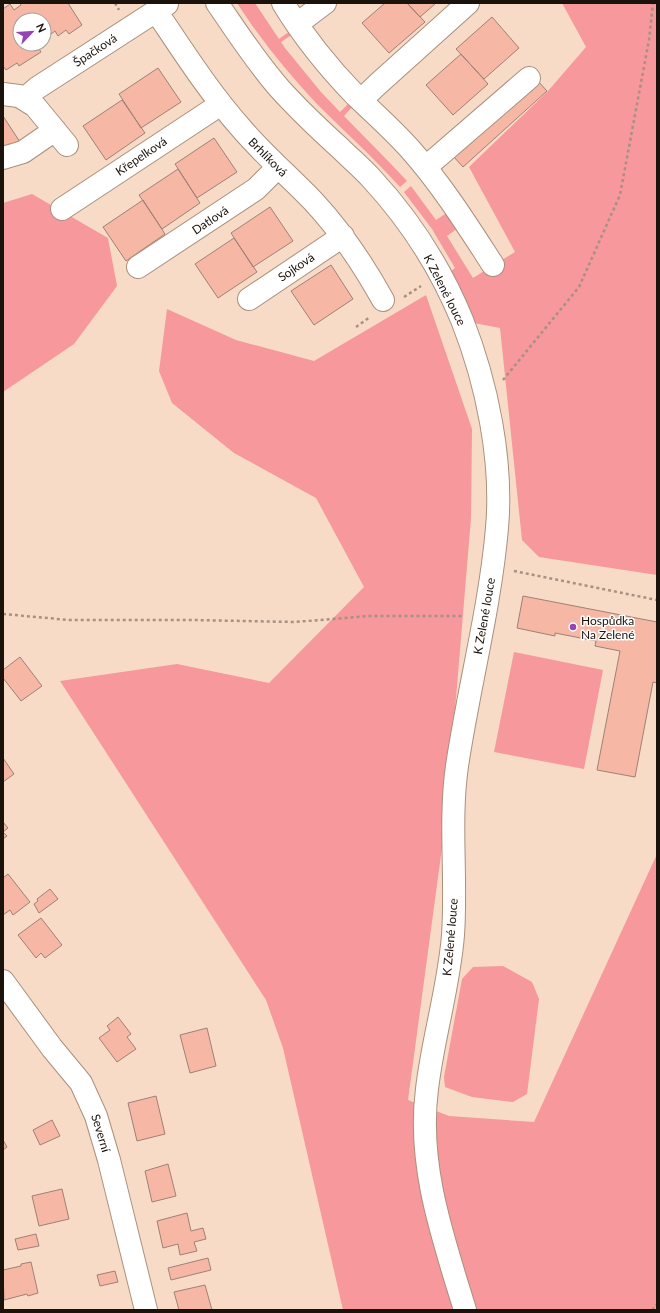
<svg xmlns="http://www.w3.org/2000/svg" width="660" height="1313" font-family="Lato,sans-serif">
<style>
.green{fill:#f6989c}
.building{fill:#f6b8a5;stroke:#9f8076}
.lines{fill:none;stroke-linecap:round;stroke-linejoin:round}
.minor-casing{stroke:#a9907d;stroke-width:24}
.path{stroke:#a79182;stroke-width:2.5;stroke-dasharray:3 3;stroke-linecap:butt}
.minor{stroke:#fff;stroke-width:22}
.poi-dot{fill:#9544b3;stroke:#fff;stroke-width:1.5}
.labels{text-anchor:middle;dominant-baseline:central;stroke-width:3;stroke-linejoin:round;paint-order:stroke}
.street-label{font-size:12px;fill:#1b120b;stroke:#fff}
.poi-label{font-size:12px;fill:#1b120b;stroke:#fff;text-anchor:start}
</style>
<rect width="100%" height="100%" fill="#f7dbc7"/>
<path class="green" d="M237,3H255L279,39L290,31L293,34L281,42L285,48L321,92L340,112L350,102L353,106L344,116L391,164L407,181L400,187C373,157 344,131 316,103C287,72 260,39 237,3Z
M562,3H657V575L539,557L522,540L500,328L474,323L450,272L455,268L432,229L404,192L411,186L436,220L448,212L458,228L447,236L473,278L515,252L469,167L548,91L586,47Z
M32,194L108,238L117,286L74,344L3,392V203Z
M426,295L472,429L471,518L446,818L408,1100L449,1116L534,1122L657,854V1310H343L283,1048L266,1000L60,681L177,664L269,683L364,587L316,498L234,453L172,403L159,371L167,309L236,340L314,361Z
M514,652L603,670L584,769L494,752Z
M503,966L532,982L539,999L527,1094L513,1102L472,1097L445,1087L444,1077L462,979L473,967Z"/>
<path class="building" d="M20,3H68L82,25L69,34L66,30L58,36L55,31L44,39V20H20V44H36L41,52L19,66L17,63L6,70L3,66V9L10,4L14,10L21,5Z
M385,3H407L425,22L389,53L362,23Z
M407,3H436L420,17Z
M492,17L519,48L484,79L456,49Z
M461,54L488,84L453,115L426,85Z
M158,68L181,102L141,128L119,94Z
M537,80L547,91L463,167L453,156Z
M122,100L145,133L106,160L83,126Z
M3,116L20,142L3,153Z
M214,138L237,172L197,198L175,164Z
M178,169L200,203L162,229L139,195Z
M143,200L165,234L126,261L103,227Z
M270,207L293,241L253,267L231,233Z
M234,238L257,272L218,298L195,264Z
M331,265L353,299L314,325L291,291Z
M523,596L657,622V683L653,682L635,777L597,770L620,651L595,646L596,641L555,633V636L517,628Z
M20,657L42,686L21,701L3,678V670Z
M3,758L14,774L3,782Z
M3,822L8,828L3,832L7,836L3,839Z
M8,874L30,902L13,915L10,910L3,915V878Z
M50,889L58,899L39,913L34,904L38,901L37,899Z
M41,918L62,945L45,958L41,953L36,958L18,935Z
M118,1017L131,1034L127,1037L136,1049L117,1062L99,1038L110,1030L107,1026Z
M207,1028L216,1066L190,1073L180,1035Z
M156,1096L165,1134L137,1141L128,1103Z
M52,1120L60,1136L40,1145L33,1130Z
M3,1140L7,1147L3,1150Z
M168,1164L176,1196L152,1202L145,1171Z
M62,1189L69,1219L39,1226L32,1196Z
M187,1213L191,1231L203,1228L206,1239L194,1242L197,1251L180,1255L178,1244L163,1248L157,1221Z
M36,1234L39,1246L18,1250L15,1239Z
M208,1258L211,1270L171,1280L168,1268Z
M31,1262L38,1293L28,1296L27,1294L4,1300L3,1270L21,1266V1264Z
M115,1271L118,1282L100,1286L97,1275Z
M205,1285L212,1310H179L174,1292Z"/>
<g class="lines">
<defs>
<path id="minor" d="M217,3C237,32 256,62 280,89C299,110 319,129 340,148C350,158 361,167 371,178C409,219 441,269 462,320C487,383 503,461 497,528C490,608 469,686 457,766C449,822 457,879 453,935C449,987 433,1037 427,1089C417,1165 443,1238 465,1310
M283,3C303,36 329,68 356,96C374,113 393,130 410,149C442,185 467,225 493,265
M156,11C183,51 209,92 241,128C263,154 290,177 313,201C341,231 363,264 383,300
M297,24L325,3
M3,94L19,96L35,106L67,145
M361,100L378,84L468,3
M27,101L30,94L37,88L167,4
M3,158L23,152L55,130
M426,167L529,78
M62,209L221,104
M138,267L256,189L278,167
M249,299L343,236
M3,981L52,1048L81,1083L96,1116L109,1160L146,1310"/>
</defs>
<use href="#minor" class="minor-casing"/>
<path class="path" d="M115,3L119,10
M404,297L421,286
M356,327L370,317
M503,380L579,287L620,195L649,40L653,3
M514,571L657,600
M3,614L69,620H192L295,622L368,616H464
M652,1310L657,1304"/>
<use href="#minor" class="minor"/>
</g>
<circle class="poi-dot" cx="573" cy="627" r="4"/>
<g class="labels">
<g class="street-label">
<text transform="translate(95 50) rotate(-33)">Špačková</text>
<text transform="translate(141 156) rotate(-34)">Křepelková</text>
<text transform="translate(268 157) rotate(45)">Brhlíková</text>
<text transform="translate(210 220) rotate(-34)">Datlová</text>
<text transform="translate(296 267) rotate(-34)">Sojková</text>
<text transform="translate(445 290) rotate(63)">K Zelené louce</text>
<text transform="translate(484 616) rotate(-80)">K Zelené louce</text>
<text transform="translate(450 937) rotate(-85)">K Zelené louce</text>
<text transform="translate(101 1133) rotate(73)">Severní</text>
</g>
<g class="poi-label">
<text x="581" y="620">Hospůdka<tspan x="581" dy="14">Na Zelené</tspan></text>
</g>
</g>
<rect width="660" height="1313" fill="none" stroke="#1b120b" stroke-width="8"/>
<g transform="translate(32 32) rotate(65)"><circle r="19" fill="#ffffff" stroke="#a4a09d"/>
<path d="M0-3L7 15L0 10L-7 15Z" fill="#9544b3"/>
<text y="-6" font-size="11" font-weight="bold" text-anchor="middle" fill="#1b120b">N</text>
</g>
</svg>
